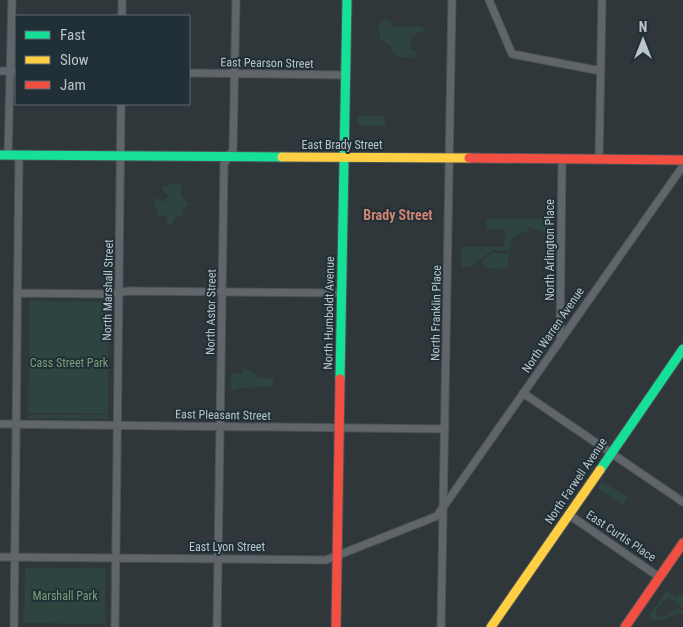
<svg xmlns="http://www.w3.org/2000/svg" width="683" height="627" font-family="'Roboto Condensed',sans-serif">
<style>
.green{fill:#2e4441}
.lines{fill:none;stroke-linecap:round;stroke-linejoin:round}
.street-casing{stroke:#4c5256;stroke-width:9}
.fast-casing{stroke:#4c5256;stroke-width:11}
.slow-casing{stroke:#4c5256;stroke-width:11}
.jam-casing{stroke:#4c5256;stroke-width:11}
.street{stroke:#5f6569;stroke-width:7}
.fast{stroke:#16e098;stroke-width:9}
.slow{stroke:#ffcf43;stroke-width:9}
.jam{stroke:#f24e42;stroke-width:9}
.labels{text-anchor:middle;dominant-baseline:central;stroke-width:4;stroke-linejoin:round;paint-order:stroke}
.street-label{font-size:12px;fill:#bac4cb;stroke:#212f36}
.park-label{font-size:12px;fill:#7a9f7a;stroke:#212f36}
.neighbourhood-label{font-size:14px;font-weight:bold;fill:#d08470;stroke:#212f36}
</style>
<rect width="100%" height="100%" fill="#2f373b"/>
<path class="green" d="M383,20L391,21V27H421L424,29L423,32H417L416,35L411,36V51H417L414,58L397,57V53H392L390,45L380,39L379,24Z
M360,114L363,116H385V126H359L356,119Z
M173,184H181V196L189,203L183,209L182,215L175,217L172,226L168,224L166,215L158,217L154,202L157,197L161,201H165L168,195L162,191L163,187Z
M486,219H553V235L528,227V231L519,233L511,240L510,251L493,250L469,267H462V247H504L505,229H487Z
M491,253H508V269L488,268L483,265V260Z
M30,301L109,302L108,414L28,413Z
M243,368L253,372L258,378H274L273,387L238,388L237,390H231V374H243Z
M28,415H108V419L28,418Z
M602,481L628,498L623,505L597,488Z
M25,568H105V624L24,623Z
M666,591L676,597L680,593L683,595V608L671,599H666L656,610V616L664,617L676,608L683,610V614C671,613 664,623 652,620L649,616Z"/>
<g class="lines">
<defs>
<path id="street" d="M489,0L512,54L601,71
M122,16V0
M0,71H16
M189,73L346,75
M8,155L12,0
M599,160L602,0
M17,293L107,294L130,291L342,293
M560,339L562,159
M523,393L683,502
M0,424L445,429
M568,514L659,577
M0,557L326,560L437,516L683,166
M14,627L19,155
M115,627L121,104
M217,627L224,164L233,150L236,0
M441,627L452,0"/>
<path id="fast" d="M0,155L282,157
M340,379L347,0
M600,470L683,349"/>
<path id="slow" d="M282,157L469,158
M491,627L600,470"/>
<path id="jam" d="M469,158L683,160
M336,627L340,379
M625,627L683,543"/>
</defs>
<use href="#street" class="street-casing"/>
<use href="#fast" class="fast-casing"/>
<use href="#slow" class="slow-casing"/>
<use href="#jam" class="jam-casing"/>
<use href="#street" class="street"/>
<use href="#fast" class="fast"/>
<use href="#slow" class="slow"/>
<use href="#jam" class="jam"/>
</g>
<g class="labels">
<g class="street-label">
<text transform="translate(267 63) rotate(1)">East Pearson Street</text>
<text x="342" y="145">East Brady Street</text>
<text transform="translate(550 250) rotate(-90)">North Arlington Place</text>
<text transform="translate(108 290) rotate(-89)">North Marshall Street</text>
<text transform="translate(211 312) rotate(-89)">North Astor Street</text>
<text transform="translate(329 313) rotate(-89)">North Humboldt Avenue</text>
<text transform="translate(436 313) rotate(-89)">North Franklin Place</text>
<text transform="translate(553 330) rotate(-56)">North Warren Avenue</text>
<text transform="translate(223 415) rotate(1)">East Pleasant Street</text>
<text transform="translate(576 481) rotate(-56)">North Farwell Avenue</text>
<text transform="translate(621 536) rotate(34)">East Curtis Place</text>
<text x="227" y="547">East Lyon Street</text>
</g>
<g class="park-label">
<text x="69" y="363">Cass Street Park</text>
<text x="65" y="596">Marshall Park</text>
</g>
<g class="neighbourhood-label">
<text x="398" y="215">Brady Street</text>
</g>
</g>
<rect x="15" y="15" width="175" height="90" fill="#212f36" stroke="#5e6b72"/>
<rect x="25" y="31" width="25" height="8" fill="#16e098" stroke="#5e6b72"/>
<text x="60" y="40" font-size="15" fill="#bac4cb">Fast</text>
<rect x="25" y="56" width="25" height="8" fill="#ffcf43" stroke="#5e6b72"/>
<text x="60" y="65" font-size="15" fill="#bac4cb">Slow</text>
<rect x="25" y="81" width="25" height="8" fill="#f24e42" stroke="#5e6b72"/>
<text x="60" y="90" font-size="15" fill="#bac4cb">Jam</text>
<g transform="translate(643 40)" stroke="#212f36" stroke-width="4" paint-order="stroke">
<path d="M0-4L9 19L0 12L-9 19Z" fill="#bac4cb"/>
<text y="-8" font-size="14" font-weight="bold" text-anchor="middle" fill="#bac4cb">N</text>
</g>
</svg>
